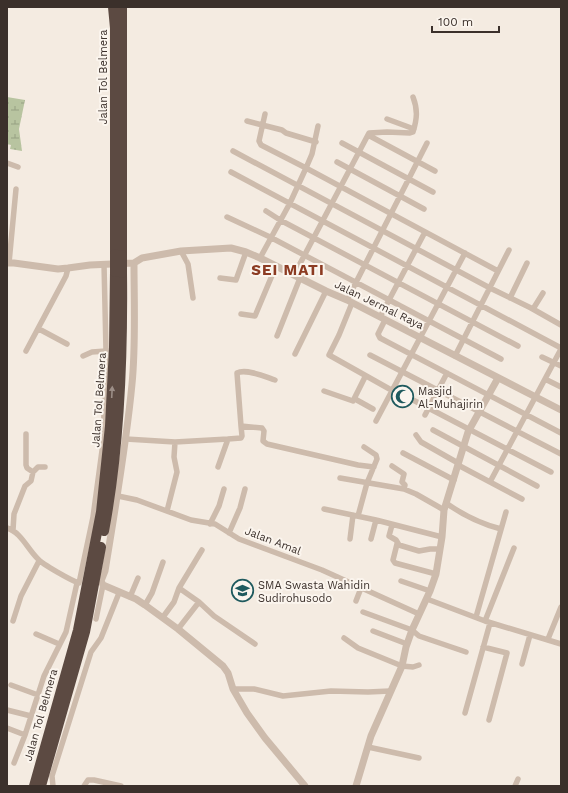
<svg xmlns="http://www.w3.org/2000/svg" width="568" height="793" font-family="'Work Sans',sans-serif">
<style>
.wetland{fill:url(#wetland-marsh)}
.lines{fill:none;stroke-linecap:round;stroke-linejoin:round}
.minor{stroke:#cdbbac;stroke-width:5.5}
.tertiary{stroke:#cdbbac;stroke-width:7}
.motorway{stroke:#5c4a42;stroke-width:10}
.motorway-bridge{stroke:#5c4a42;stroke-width:10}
.oneway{fill:#9c8e87}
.labels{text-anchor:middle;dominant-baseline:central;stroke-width:4;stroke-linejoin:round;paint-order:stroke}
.street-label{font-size:11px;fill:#3b302b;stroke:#fbf5ee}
.poi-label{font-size:11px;fill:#3b302b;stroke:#fbf5ee;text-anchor:start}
.district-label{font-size:15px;font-weight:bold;letter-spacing:1px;fill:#8c3b22;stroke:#fbf5ee}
</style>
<defs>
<pattern id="wetland-marsh" width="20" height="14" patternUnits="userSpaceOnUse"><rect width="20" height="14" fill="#b8c4a0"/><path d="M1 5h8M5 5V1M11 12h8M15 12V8" fill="none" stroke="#97a083"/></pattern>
</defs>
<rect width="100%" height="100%" fill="#f4ebe1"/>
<path class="wetland" d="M7,97L25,100L19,129L22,151L10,149L11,145L7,144Z"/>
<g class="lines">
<path class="minor" d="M265,114L259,141L261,145L306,168L498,271
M387,119L414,129
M247,121L282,130L286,133L316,142
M368,135L435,171
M342,143L433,192
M233,151L490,288L531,308L561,325
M337,162L424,209
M7,163L18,167
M231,172L561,348
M266,211L280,220L518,346
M227,217L270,237L501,359
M181,251L188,264L193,298
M260,258L290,203L306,168L312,154L318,126
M9,263L16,189
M294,275L369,133L387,132L410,133L413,132C417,119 418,110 413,97
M220,278L236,280L246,252
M510,298L527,263
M347,300L427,143
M352,303L339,335L329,355L393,391
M533,309L543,293
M241,314L255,316L276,266
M380,317L425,232
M385,320L378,334L380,338L561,433
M39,329L67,344
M277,336L300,278
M26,351L66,276L68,268
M295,354L326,291
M370,355L561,454
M83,356L92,352L106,351
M455,356L509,250
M542,357L561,366
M545,379L561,387
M275,380C266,377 246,368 237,373L241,426L262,428L264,431L263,441L267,444L358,465L374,467
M324,391L353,401L365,377
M355,399L373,409
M413,400L551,472
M425,415L447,373
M376,421L465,253
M433,430L537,486
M416,435L421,442L458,463
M126,439L175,442L228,439L218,467
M228,439L241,438L242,436L241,426
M403,453L454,480
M458,465L522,499
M392,466L404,474L402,482L405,485L404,489
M33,472L38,467H45
M340,478L404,489L416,494L444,510
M490,482L561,349
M118,496L137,500L191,520L215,524L239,539L322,570L419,614
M446,503C463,515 481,524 501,529
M324,509L376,520L442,537
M167,511L177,472L174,457L175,442
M358,516L367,483L377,459L376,455L364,447
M210,524L219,506L224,489
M392,525L389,536L396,540L399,545L419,551L430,549H440
M7,528C21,532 28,550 38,559C42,564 72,581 79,583L93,517L103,443L106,351L104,264
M13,530L14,514L25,486L31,481L33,472L27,468L26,465V434
M229,533L240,508L245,489
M350,539L353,515
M371,539L376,520
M397,544L393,560L395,563L436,574
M401,581L430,591
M179,588L199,602L214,616L255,644
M130,597L138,578
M427,599L485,621L561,644
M356,601L361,588
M145,605L152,593L163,562
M363,612L412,630L419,636L466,652
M163,617L174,602L179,588L202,550
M476,617L506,512
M96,619L103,585
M13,621L21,596L39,561
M485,621L514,548
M178,629L199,602
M373,631L407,644
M36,634L59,644
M344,638L358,648L402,666L413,667L419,665
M548,639L561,607
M483,647L507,653L489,720
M522,664L530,635
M11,685L38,695
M233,689H254L283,696L331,691L368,692L390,691
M7,710L31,716
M465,713L490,623
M7,728L25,735
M368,747L419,758
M14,763L25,735L44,676L66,632L77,583
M53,786L52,776L91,652L101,638L119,593
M84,786L88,780H94L121,786
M515,786L518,779"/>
<path class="tertiary" d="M7,263H14L58,269L68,268L90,265L134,263L142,258L181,251L231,248L246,252L260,258L326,291L347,300L561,410
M134,263C134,303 136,344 132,384C126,447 115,509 105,571L101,581L103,585L136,599L145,605L178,629L223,666L228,673L233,689L247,713L265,738L305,786
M356,786L371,736L402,666L406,647L412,630L430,591L436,574L442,537L444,510L468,432L498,378"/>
<path class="motorway" d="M113,7L115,28V254
M122,7V255
M104,531C120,446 123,359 122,273
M34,786L78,630L101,512L110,426L114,347L115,272
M41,786L85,632L101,547"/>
<path class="motorway-bridge" d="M115,254V272
M122,255V273"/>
</g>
<defs><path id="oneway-solid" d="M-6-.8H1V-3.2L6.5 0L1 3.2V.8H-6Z"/></defs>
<use class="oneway" href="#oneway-solid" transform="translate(112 392) rotate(-87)"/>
<defs>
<symbol id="mosque-ring" viewBox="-11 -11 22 22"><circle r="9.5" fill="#fbf5ee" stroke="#1f5a5e" stroke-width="1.5"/><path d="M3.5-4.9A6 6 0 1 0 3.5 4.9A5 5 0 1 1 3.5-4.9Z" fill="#1f5a5e"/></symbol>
<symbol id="school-ring" viewBox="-11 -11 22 22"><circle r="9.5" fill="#fbf5ee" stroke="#1f5a5e" stroke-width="1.5"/><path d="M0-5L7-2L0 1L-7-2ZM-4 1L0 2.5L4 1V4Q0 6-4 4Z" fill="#1f5a5e"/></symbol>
</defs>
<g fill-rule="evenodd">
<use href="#mosque-ring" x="390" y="384" width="25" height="25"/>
<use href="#school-ring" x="230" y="578" width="25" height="25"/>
</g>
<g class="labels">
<g class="street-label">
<text transform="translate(103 77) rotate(-90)">Jalan Tol Belmera</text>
<text transform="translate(379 305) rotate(26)">Jalan Jermal Raya</text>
<text transform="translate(99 400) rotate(-86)">Jalan Tol Belmera</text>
<text transform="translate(273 541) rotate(21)">Jalan Amal</text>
<text transform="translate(41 715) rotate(-74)">Jalan Tol Belmera</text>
</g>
<g class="poi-label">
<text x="418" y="391">Masjid<tspan x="418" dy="13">Al-Muhajirin</tspan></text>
<text x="258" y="585">SMA Swasta Wahidin<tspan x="258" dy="13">Sudirohusodo</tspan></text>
</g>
<g class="district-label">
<text x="288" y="270">SEI MATI</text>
</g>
</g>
<rect width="568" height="793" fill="none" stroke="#3b302b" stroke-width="16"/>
<path d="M432 26v6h67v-6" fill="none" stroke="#3b302b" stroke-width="2"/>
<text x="438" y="26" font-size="12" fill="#3b302b" stroke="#fbf5ee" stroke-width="3" paint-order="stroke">100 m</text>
</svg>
